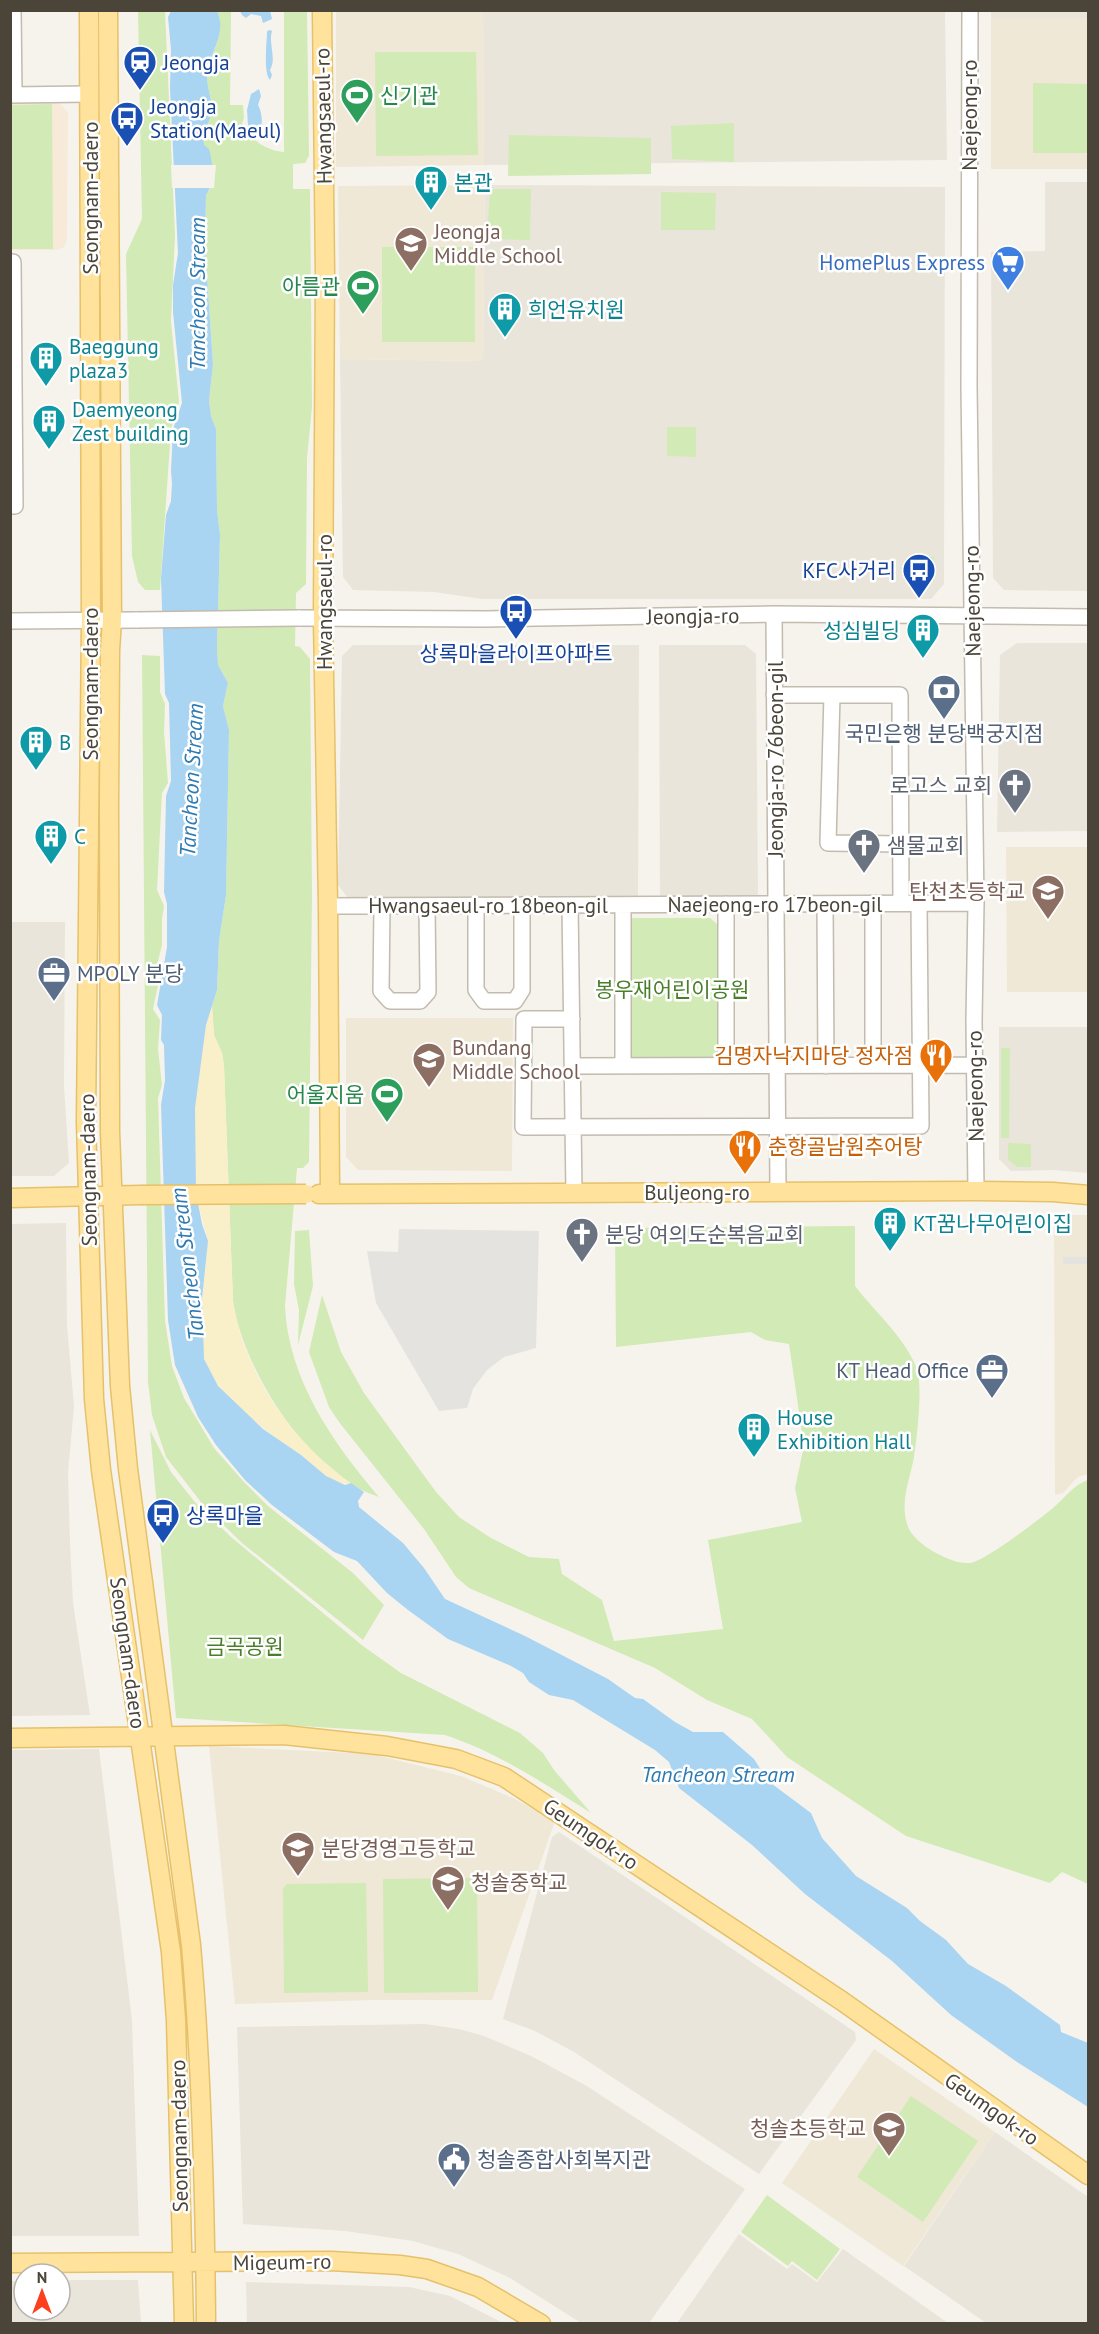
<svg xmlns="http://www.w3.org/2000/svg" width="1099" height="2334" font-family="'PT Sans','Noto Sans KR',sans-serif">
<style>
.residential{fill:#eae5da}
.commercial{fill:#f7ead8}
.education{fill:#efe8d6}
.green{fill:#d2eab5}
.sand{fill:#f9efc9}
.parking{fill:#e5e3e0}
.water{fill:#a9d4f2}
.pier{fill:#f6f3ec}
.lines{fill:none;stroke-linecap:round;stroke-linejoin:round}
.minor-casing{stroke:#c2bbae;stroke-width:18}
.major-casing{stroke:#e6c16a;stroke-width:21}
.minor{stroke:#fff;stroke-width:15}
.major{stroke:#ffe39c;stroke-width:18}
.minor-bridge-casing{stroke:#c2bbae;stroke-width:18;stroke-linecap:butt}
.major-bridge-casing{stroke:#e6c16a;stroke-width:21;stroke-linecap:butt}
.minor-bridge{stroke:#fff;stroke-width:15}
.major-bridge{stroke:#ffe39c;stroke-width:18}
.labels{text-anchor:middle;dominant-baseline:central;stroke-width:5;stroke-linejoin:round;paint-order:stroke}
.transit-label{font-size:21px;fill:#164399;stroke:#fff;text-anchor:start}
.leisure-label{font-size:21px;fill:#27864d;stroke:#fff;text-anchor:end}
.street-label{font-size:21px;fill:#4b4439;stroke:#fff}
.culture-label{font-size:21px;fill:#0d838f;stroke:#fff;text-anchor:start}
.education-label{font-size:21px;fill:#785e54;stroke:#fff;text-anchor:start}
.shop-label{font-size:21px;fill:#366cbe;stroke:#fff;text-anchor:end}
.service-label{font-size:21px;fill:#4e5e75;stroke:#fff;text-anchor:start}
.worship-label{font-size:21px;fill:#5b616d;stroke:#fff;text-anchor:start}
.park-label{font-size:21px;fill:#4a7f2a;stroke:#fff}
.food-label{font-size:21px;fill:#c56008;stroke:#fff;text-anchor:end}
.water-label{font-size:22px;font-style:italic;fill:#2e7ab2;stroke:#fff}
</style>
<rect width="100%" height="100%" fill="#f6f3ec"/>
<path class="residential" d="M483,11H945L947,160L484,165Z
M991,11H1088V18H991Z
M1045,182H1088V591L1004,590L993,578L991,252L1045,251Z
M485,185L945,187L944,584L931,599H482L434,592L353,590L343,577L340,359L483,361Z
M1017,643H1088V831L997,832L1000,655Z
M353,645H639L638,899L348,898L338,885L342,656Z
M659,645H745L756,654L758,894L750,900L660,899Z
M11,922H65L64,1086L69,1163L54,1176H11Z
M999,1027H1088V1173L1053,1170L1011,1171L999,1159Z
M66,1223L67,1325L74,1406L68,1473L70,1543L73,1603L90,1715L11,1716V1224Z
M99,1749L132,2020L139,2236H11V1750Z
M559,1832L855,2032L856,2040L759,2174L574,2052L535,2031L503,2019L552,1837Z
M425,2024L459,2029L484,2036L531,2056L585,2085L745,2189L649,2323H581L510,2278L458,2254L413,2241L345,2231L243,2224L237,2027Z
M995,2132L1088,2197V2323H986L904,2266Z
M739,2234L787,2269L792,2264L817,2282L843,2249L948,2323H677Z
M60,2280H138L141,2323H11V2281H24V2310H60Z
M246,2282L409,2287L450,2296L503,2323H247Z"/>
<path class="commercial" d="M10,102H58L68,112L67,240L64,247L57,250H11Z"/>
<path class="education" d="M336,11H483L484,165L336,167Z
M991,18H1088V169H991Z
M485,185L483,361L340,359L338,186Z
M1006,847H1088V992H1007Z
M346,1018H513L512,1171L358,1170L346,1157Z
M1054,1215H1088V1474L1078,1477L1063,1493L1055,1495Z
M209,1746L372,1754L461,1776L515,1799L555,1821L492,2000H373L235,2004Z
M874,2049L995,2132L903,2266L782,2183Z"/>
<path class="green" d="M138,11H165L175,235L171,321L179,402L171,429L160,590H145L138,582L132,556L126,254L142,219Z
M217,11H231L230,105H243L244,118L242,123C249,139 266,151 284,152V11H307L309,156L305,163L293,164V189H310L312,407L307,458L306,584L296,593L295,646L300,647L310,659L312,896L309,1162L303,1168H297L285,1306C288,1379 333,1443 379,1497C309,1475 243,1370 233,1301L224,1066L222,1053L214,1035L212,1006L217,990L219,941L226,895L229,730L223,706L228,683L218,665L217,647L220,535L217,510L216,429L211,416L209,401L213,364L205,246L206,195L210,189C208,172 201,150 203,133C204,125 210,119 211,111C213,100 207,89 207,78C207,54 228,37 217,11Z
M375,52H476L478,155L376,156Z
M1033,83L1088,84V153H1033Z
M52,104L53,249H11V105Z
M734,123V162L672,159L671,126Z
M509,135L651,138V174L508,176Z
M490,189H531L530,240L487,239Z
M661,192L716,193L715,230H661Z
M382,247H475V342H382Z
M667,427H696V457L667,456Z
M914,557H934L933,573Z
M142,655L160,656V692L165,704L164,732L168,783L162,793L157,890L164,906L162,919V945L158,961V985L153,1009L160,1020L158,1049L162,1085L158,1098L165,1321L172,1366L184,1398L214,1448L244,1482L268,1506L353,1573L384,1605L363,1640L242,1543L204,1506L166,1457L152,1415L148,1382Z
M632,918H710L717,924V1066L632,1061L628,1054L627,922Z
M1001,1048H1010L1009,1138H1001Z
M1008,1143L1031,1144V1167H1017L1008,1160Z
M855,1226V1286C874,1311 911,1343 918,1374C922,1393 917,1437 914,1457C910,1479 900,1501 907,1524C910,1536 925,1547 936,1553C946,1558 958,1564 970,1563C984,1562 1041,1518 1053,1508C1065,1498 1074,1484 1088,1480V1884L1062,1872L1050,1883L906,1836L787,1757L752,1719L707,1700L655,1668L469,1588L456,1577L424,1529L339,1422L329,1407L309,1352L322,1295L341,1352L364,1393L436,1492L459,1517L491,1538L529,1557L559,1559L562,1574L602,1600L614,1641L723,1629L708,1540L802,1522L795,1488L804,1446L789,1344L765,1340L751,1332L616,1347L615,1228Z
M309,1230L313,1286L298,1345L299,1310L294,1284L295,1231Z
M150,1430L171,1472L194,1501L231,1537L363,1646L401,1673L520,1733L543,1753L554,1770L591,1813C543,1783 499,1753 445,1735L176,1718Z
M477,1878L478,1992L384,1993L383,1879Z
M366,1883L368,1992L284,1993L283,1889L287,1884Z
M911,2096L978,2141L923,2222L857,2177Z
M767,2195L840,2249L817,2280L792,2261L788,2266L741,2232Z"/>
<path class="sand" d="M212,1006L214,1035L222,1053L224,1066L233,1301C243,1373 293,1442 351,1483C330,1487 313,1464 298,1453C272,1435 225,1402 211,1374C190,1335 207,1286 207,1244C208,1231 197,1208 196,1191C191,1131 192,1064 212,1006Z"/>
<path class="parking" d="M399,1229L539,1231L536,1348L504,1357L487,1370L473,1389L467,1408L439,1411L376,1303L367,1251L398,1252Z
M1063,1257H1088V1264H1063Z"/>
<path class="water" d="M171,11H217C228,35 208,53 207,77C207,88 212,99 212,110C210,124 201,129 204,145L209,149C213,164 215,183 206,195L205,246L213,364L209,401L211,416L216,429L217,510L220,535L217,647L218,665L228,683L223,706L229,730L226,895L219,941L217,990L206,1025L195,1108L196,1193L202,1224L208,1241L202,1299L204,1359L218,1386L263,1429L301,1455L326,1476L345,1485L351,1483L364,1492L358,1501L359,1507L403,1543L424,1568L445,1599L525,1636L608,1679L635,1698L643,1699L675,1722L693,1732H723L754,1759L768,1781L811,1813L822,1838L856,1876L907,1908L920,1921L946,1940L968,1964L1006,1986L1060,2025L1061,2032L1088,2043V2107L1017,2062L951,2015L892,1961L805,1894L752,1845L679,1788L669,1762L655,1750L573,1700L549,1695L529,1682L523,1673L511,1666L448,1639L408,1610L387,1593L357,1561L334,1552L272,1505L245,1480L216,1445L198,1417L175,1365L168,1320L161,1105L165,1080L164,1045L161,1040L162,1015L157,1005L167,947V904L164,892L166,796L171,781L169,703L165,694L161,578L166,515L171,501L172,483L171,471L173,429L182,403L173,312V285L178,253L170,88L171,50L168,17Z
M240,11H270L272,19L263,23L261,16L251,14L246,18L242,15Z
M270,30L272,31C268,44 277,58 270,70L272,75L270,80C263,72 267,43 267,31Z
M259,89L261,96L258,105C263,114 263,128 258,135L248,125L247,110L251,94Z"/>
<path class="pier" d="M171,165H216L214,188H172Z"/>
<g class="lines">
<defs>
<path id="minor" d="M13,10L14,95
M970,10L969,387L976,903L974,1021L976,1191
M10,95L89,94
M10,262H13L15,506H10
M774,614L778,1192
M298,618L486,619L774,614L1088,617
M10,621L137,620
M774,695H900L901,903
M832,695L828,843L901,844
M726,904V1066
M825,904L826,1066
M476,905V990L484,1001H515L522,990V905
M570,905L574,1193
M623,905V1066
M328,906L976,903
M382,906L381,991L390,1001H420L428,992L427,906
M572,1019H524L523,1127L921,1126L919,903
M873,1065V904
M573,1066L974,1065"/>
<path id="major" d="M89,10L91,621L86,1122L94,1399L101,1470L171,1952L176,2020L184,2324
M108,10L112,620L110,650L109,805L110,1132L120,1386L128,1469L191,1945C202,2071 205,2197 206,2324
M322,10L325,275L323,619L328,906L330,1194
M319,1194L976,1191L1053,1192L1088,1195
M10,1198L141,1195
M10,1738L284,1735L387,1746L456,1759L504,1777L842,2001L1088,2175
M10,2263L331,2261L400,2265L427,2269L478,2287L541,2324"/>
</defs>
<use href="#minor" class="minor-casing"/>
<use href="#major" class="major-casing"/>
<use href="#minor" class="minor"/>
<use href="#major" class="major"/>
<defs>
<path id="minor-bridge" d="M137,620L298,618"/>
<path id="major-bridge" d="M141,1195L306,1194"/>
</defs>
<use href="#minor-bridge" class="minor-bridge-casing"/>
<use href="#major-bridge" class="major-bridge-casing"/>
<use href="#minor-bridge" class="minor-bridge"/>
<use href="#major-bridge" class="major-bridge"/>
</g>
<defs>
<symbol id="station-pin" viewBox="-11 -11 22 30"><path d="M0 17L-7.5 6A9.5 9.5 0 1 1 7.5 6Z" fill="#1a4fb4" stroke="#fff"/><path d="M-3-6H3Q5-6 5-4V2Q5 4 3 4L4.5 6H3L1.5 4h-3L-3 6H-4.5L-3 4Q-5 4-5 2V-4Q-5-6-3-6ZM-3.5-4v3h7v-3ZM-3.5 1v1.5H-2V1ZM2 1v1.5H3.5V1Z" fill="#fff"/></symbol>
<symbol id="stadium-pin" viewBox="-11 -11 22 30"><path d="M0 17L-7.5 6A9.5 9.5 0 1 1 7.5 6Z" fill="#2e9e5b" stroke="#fff"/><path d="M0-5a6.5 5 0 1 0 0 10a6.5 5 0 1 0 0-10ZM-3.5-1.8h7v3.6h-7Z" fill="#fff"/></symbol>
<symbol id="bus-pin" viewBox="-11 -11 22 30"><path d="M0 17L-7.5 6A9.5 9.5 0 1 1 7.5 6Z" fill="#1a4fb4" stroke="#fff"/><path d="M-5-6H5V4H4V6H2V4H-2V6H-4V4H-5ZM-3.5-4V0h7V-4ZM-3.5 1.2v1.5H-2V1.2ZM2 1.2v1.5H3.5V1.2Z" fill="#fff"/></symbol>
<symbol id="building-pin" viewBox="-11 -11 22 30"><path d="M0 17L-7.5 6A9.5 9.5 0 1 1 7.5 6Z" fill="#0f9aa8" stroke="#fff"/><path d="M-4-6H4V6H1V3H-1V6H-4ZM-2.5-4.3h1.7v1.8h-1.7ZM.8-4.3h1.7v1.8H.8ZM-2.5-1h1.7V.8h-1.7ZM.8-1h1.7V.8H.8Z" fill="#fff"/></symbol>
<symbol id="school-pin" viewBox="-11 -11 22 30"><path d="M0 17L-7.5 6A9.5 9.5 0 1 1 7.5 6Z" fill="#8d6e63" stroke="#fff"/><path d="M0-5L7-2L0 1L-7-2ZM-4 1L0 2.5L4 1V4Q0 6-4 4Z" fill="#fff"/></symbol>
<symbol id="supermarket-pin" viewBox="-11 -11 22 30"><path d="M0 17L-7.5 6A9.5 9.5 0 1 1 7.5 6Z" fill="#3f7fe0" stroke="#fff"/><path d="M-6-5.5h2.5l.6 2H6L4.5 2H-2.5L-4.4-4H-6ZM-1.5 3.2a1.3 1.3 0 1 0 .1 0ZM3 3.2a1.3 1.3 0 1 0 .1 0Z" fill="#fff"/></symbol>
<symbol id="bank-pin" viewBox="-11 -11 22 30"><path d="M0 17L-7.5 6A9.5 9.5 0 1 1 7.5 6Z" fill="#5c6f8a" stroke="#fff"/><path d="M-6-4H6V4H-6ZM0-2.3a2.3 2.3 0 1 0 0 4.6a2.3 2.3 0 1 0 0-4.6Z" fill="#fff"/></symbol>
<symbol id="church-pin" viewBox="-11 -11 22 30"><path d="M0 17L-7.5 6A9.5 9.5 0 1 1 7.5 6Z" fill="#6b7280" stroke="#fff"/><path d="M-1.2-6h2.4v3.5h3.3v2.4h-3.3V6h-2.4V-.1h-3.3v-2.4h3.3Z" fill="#fff"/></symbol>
<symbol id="office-pin" viewBox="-11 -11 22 30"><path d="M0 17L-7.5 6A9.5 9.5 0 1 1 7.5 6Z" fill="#5c6f8a" stroke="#fff"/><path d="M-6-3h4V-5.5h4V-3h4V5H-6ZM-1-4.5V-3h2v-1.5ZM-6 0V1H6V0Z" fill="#fff"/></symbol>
<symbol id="restaurant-pin" viewBox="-11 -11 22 30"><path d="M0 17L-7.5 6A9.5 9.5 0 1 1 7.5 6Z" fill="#e8710a" stroke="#fff"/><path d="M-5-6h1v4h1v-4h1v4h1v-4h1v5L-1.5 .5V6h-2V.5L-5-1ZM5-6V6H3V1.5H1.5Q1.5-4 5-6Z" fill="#fff"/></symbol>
<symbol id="civic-pin" viewBox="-11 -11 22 30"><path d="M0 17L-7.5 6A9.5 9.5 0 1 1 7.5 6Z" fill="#5c6f8a" stroke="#fff"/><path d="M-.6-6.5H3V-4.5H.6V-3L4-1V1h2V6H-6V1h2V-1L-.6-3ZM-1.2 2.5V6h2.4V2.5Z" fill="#fff"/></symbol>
</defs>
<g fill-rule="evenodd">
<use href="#station-pin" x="121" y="43" width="38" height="52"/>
<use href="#stadium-pin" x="338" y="76" width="38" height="52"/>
<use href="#bus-pin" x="108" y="99" width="38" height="52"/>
<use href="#building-pin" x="412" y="163" width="38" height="52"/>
<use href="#school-pin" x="392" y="224" width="38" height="52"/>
<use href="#supermarket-pin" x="989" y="243" width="38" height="52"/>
<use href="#stadium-pin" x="344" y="267" width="38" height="52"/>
<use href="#building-pin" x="486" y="290" width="38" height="52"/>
<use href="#building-pin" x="27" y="339" width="38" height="52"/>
<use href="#building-pin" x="30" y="402" width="38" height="52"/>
<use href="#bus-pin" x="900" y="551" width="38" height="52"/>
<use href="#bus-pin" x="497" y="592" width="38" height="52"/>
<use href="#building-pin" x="904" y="611" width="38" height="52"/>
<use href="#bank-pin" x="925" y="672" width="38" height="52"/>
<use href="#building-pin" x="17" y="723" width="38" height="52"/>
<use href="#church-pin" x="996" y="766" width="38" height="52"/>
<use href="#building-pin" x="32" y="817" width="38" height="52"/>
<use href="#church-pin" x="845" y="826" width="38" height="52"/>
<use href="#school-pin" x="1029" y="872" width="38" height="52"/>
<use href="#office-pin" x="35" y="954" width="38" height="52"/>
<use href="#restaurant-pin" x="917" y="1036" width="38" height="52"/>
<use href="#school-pin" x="410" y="1040" width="38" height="52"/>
<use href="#stadium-pin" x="368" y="1075" width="38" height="52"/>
<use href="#restaurant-pin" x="726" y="1127" width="38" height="52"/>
<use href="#building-pin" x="871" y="1204" width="38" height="52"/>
<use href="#church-pin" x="563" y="1215" width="38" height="52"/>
<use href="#office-pin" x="973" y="1351" width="38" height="52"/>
<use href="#building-pin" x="735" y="1410" width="38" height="52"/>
<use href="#bus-pin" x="144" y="1496" width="38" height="52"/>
<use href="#school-pin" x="279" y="1829" width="38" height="52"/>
<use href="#school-pin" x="429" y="1863" width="38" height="52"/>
<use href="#school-pin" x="870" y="2109" width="38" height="52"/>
<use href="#civic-pin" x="435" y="2140" width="38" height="52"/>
</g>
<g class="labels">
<g class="transit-label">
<text x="163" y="62">Jeongja</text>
<text x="150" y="106">Jeongja<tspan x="150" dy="24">Station(Maeul)</tspan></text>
<text x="896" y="570" text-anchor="end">KFC사거리</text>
<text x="516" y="653" text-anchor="middle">상록마을라이프아파트</text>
<text x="186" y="1515">상록마을</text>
</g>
<g class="leisure-label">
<text x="380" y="95" text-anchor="start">신기관</text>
<text x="340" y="286">아름관</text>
<text x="364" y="1094">어울지움</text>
</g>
<g class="street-label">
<text transform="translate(969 115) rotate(-90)">Naejeong-ro</text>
<text transform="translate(323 116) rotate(-91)">Hwangsaeul-ro</text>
<text transform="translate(90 198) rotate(-90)">Seongnam-daero</text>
<text transform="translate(972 601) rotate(-91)">Naejeong-ro</text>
<text transform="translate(324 602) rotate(-90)">Hwangsaeul-ro</text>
<text transform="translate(693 616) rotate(-1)">Jeongja-ro</text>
<text transform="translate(90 684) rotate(-90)">Seongnam-daero</text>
<text transform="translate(775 759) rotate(-90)">Jeongja-ro 76beon-gil</text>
<text x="775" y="904">Naejeong-ro 17beon-gil</text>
<text x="488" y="905">Hwangsaeul-ro 18beon-gil</text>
<text transform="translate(975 1086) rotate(-91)">Naejeong-ro</text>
<text transform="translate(88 1170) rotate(-91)">Seongnam-daero</text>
<text x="697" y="1192">Buljeong-ro</text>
<text transform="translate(128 1653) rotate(82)">Seongnam-daero</text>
<text transform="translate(591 1834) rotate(34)">Geumgok-ro</text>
<text transform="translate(992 2109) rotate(35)">Geumgok-ro</text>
<text transform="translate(179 2136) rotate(-91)">Seongnam-daero</text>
<text transform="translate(282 2262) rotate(-1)">Migeum-ro</text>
</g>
<g class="culture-label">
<text x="454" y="182">본관</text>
<text x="528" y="309">희언유치원</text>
<text x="69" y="346">Baeggung<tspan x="69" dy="24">plaza3</tspan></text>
<text x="72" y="409">Daemyeong<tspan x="72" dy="24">Zest building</tspan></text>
<text x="900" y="630" text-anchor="end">성심빌딩</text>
<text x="59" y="742">B</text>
<text x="74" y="836">C</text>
<text x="913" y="1223">KT꿈나무어린이집</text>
<text x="777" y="1417">House<tspan x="777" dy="24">Exhibition Hall</tspan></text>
</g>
<g class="education-label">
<text x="434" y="231">Jeongja<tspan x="434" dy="24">Middle School</tspan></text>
<text x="1025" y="891" text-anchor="end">탄천초등학교</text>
<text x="452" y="1047">Bundang<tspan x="452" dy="24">Middle School</tspan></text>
<text x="321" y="1848">분당경영고등학교</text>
<text x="471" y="1882">청솔중학교</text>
<text x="866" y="2128" text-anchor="end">청솔초등학교</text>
</g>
<g class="shop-label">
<text x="985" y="262">HomePlus Express</text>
</g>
<g class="service-label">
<text x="944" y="733" text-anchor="middle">국민은행 분당백궁지점</text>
<text x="77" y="973">MPOLY 분당</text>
<text x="969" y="1370" text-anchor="end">KT Head Office</text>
<text x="477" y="2159">청솔종합사회복지관</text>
</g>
<g class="worship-label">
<text x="992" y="785" text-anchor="end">로고스 교회</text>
<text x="887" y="845">샘물교회</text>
<text x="605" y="1234">분당 여의도순복음교회</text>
</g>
<g class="park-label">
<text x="672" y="989">봉우재어린이공원</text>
<text x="245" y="1646">금곡공원</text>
</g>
<g class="food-label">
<text x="913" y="1055">김명자낙지마당 정자점</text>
<text x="768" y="1146" text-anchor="start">춘향골남원추어탕</text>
</g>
<g class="water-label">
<text transform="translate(197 294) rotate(-90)">Tancheon Stream</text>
<text transform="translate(191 780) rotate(-87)">Tancheon Stream</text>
<text transform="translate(187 1264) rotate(-97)">Tancheon Stream</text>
<text x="718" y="1774">Tancheon Stream</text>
</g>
</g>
<rect width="1099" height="2334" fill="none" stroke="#4b4439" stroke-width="24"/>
<g transform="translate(42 2292)"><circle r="28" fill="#ffffff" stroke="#b7b4b0" stroke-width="1.5"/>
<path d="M0-4.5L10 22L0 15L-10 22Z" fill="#fc3f1d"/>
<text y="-9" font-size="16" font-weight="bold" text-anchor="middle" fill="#4b4439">N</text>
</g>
</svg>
